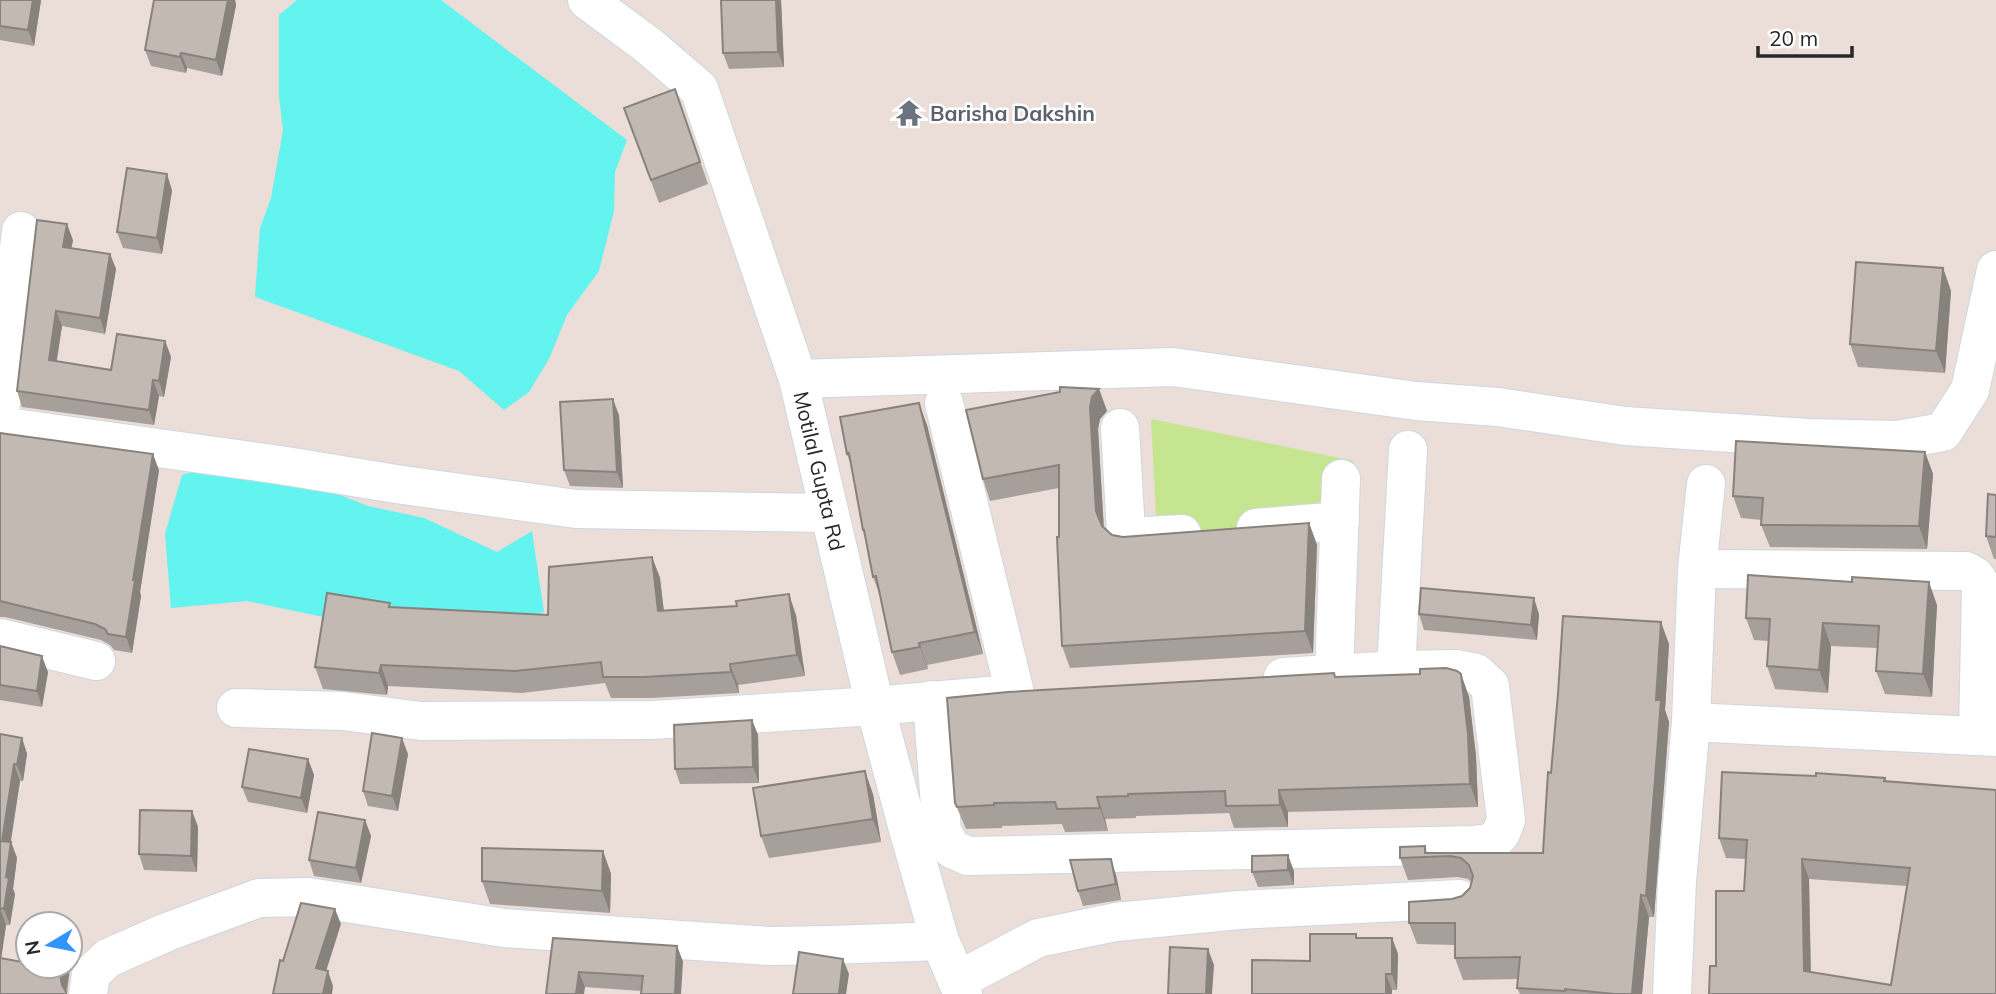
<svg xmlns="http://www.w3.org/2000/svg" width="1996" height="994" font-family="Mulish,sans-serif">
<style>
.green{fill:#c6e590}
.water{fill:#63f4f0}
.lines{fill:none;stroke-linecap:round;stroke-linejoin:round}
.minor-casing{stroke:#cdd7e2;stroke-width:40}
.minor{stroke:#fff;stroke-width:38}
.wall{fill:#a79f9a;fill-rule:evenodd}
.shaded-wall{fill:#88827d}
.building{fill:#c2b9b3;stroke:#88827d;stroke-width:2;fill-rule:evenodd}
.labels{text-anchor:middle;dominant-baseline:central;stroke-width:5;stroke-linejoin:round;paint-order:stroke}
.worship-label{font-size:21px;font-weight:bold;fill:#5b616d;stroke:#fff;text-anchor:start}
.street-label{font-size:21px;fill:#272727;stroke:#fff}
</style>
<rect width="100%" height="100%" fill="#ebddd7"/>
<path class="green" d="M1151,419L1354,461L1341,534L1157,535Z"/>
<path class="water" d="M297,0H441L627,140L615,172L614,211L599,271L567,315L549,359L529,392L504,410L459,371L255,297L260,228L271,198L283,130L279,97V15Z
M223,464L320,487L368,506L424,518L497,552L532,531L544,612L469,630L328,618L247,601L171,608L165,534L182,475Z"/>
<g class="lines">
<defs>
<g id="minor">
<path id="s1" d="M587,0L649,46L699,89L798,379L875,706L908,829L940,941L963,994"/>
<path d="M798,379L1173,367L1416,401L1498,407L1625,426L1808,438L1897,440L1943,432L1970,390L1996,270"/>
<path d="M944,403L1015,693"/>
<path d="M0,411L21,231"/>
<path d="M0,426L280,465L396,484L576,509L829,513"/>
<path d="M1120,428L1126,532L1129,537L1182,534"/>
<path d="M1256,528L1340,521"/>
<path d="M1697,569L1966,571L1975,576L1981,585L1978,736"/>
<path d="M0,638L96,661"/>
<path d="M1396,670L1408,450"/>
<path d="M1334,674L1341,479"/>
<path d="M932,700L942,832L952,849L968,856L1473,845L1492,843L1501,833L1506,820L1490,686L1476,673L1456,669L1396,670L1283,677"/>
<path d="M236,708L343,711L421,721L652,720L875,706L999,695"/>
<path d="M1691,722L1996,737"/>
<path d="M957,981L1038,938L1116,922L1239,910L1459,899"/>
<path d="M88,994L91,974L108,958L167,932L259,898L309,897L504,928L770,946L831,945L940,941"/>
<path d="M1672,994L1677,881L1691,722L1697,569L1706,484"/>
</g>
</defs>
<use href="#minor" class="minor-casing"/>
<use href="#minor" class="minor"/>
</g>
<path class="wall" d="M0,0H41L34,46L0,40Z
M154,0H235L236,5L222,76L187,68L186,73L151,66L145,50Z
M781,0L784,67L729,69L723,53Z
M675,89L708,184L659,203L624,108Z
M172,190L162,254L123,248L117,232Z
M73,240L71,248L110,254L116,269L105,334L62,326L57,361L111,370L165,341L171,357L164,397L159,396L154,425L22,407L17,391Z
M1943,268L1951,291L1945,373L1858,367L1850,344Z
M1099,389L1107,411L1100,419L1098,429L1104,528L1112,535L1123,537L1309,523L1317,545L1313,653L1070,668L1062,646L1059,488L990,501L983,479Z
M619,415L623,488L570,486L564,470Z
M927,425L983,654L927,665L928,669L900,675L892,652L880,596L873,577L867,542L863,530L851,465L847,454Z
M0,433L159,470L140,592L141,596L132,653L114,650L110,645L101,640L5,617H0Z
M1925,452L1933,474L1927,549L1770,547L1761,525L1762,520L1741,518L1733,496Z
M1996,495V559H1994L1986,536Z
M652,557L660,578L664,611L796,615L805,676L738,685L739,693L651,698H611L605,683L522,693L388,686L387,695L323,689L315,667L391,607L548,615Z
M1937,605L1932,697L1885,694L1876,671L1878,648L1831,646L1828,693L1775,689L1767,666L1769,641L1754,640L1746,618Z
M1419,614H1539L1537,640L1424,630Z
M1669,644L1665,710L1669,722L1654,917H1649L1642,994H1520L1517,988L1518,979L1463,980L1455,958V945L1417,944L1409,923L1452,899L1462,896L1470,888L1472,882L1468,879L1458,877L1408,880L1400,858L1425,846L1427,853H1543Z
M0,646L48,672L42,707L0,700Z
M1461,674L1469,697L1476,756L1478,807L1288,812V827L1234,828L1229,813L1136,816V818L1105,819L1108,831L1065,832L1062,824L1002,826V828L966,829L955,803L1336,677Z
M752,720L758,735L759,783L680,784L675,769Z
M0,734L22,738L27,754L23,781H20L11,842L17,858L13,889L15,894L10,925H6L1,958L28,966H69L70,969L67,994H0Z
M408,754L398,811L368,806L363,791Z
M308,759L314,775L307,813L248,802L242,787Z
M1816,776L1885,778L1996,994H1709L1716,966L1744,891L1746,859L1726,858L1719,838ZM1809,879L1907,886L1891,985L1811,973Z
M873,794L881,842L769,858L761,836Z
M192,811L198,827L197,872L144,870L139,854Z
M365,820L371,836L361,883L314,876L309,860Z
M603,851L611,874L610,913L490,904L482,881Z
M1252,856L1294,871V885L1258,887L1252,872Z
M1116,875L1121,900L1083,906L1078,891Z
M553,938L677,946L683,962L641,991L585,987Z
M1358,938H1392L1398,954L1397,990H1392V994H1252L1310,961Z"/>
<path class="shaded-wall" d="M33,0H41L34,46L28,30Z
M228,0H235L236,5L222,76L216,60Z
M776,0H781L784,67L778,52Z
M181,53L187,68L186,73L180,57Z
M167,174L172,190L162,254L157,238Z
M67,224L73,240L69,262L63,247Z
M110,254L116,269L105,334L100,318Z
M1943,268L1951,291L1945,373L1936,351Z
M56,311L62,326L54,375L49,360Z
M165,341L171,357L164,397L159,381Z
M153,380L159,396L154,425L149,410Z
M1099,389L1107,411L1100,419L1098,429L1104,533L1096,511L1090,407L1092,397Z
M613,399L619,415L623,488L617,472Z
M919,403L927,425L983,654L975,632Z
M1925,452L1933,474L1927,549L1919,526Z
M153,454L159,470L140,592L141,596L132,653L126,637L133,580Z
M1309,523L1317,545L1313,653L1305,631Z
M652,557L660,578L666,632L658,611Z
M1929,582L1937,605L1932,697L1923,674Z
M789,594L796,615L805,676L797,655Z
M1534,598L1539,614L1537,640L1531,625Z
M1661,622L1669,644L1665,710L1669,722L1654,917L1646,896Z
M1823,623L1831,646L1828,693L1819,670Z
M919,643L927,665L928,669L920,647Z
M42,656L48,672L42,707L37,691Z
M730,664L738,685L739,693L731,672Z
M381,665L388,686L387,695L379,673Z
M1461,674L1469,697L1476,756L1478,807L1470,784Z
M752,720L758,735L759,783L753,767Z
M22,738L27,754L23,781L17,765Z
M402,738L408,754L398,811L392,796Z
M308,759L314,775L307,813L301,798Z
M14,764L20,781L8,857L2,841Z
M865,771L873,794L881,842L873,819Z
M1279,790L1288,812V827L1280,805Z
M1097,797L1105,819L1108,831L1100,808Z
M192,811L198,827L197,872L191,856Z
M365,820L371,836L361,883L356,868Z
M11,842L17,858L13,889L15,894L10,925L4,909L6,877Z
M603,851L611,874L610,913L602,891Z
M1288,855L1294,871V885L1288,870Z
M1111,859L1116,875L1121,900L1116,884Z
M1802,859L1809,879L1811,991L1804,971Z
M1641,895L1649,917L1642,994H1632Z
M0,908L6,925L0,967Z
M335,909L341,924L322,984L316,968Z
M1392,938L1398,954L1397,990L1392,974Z
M677,946L683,962L681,994H675Z
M1208,949L1214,965L1212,994H1206Z
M843,959L849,974L846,994H839Z
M62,966H69L70,969L66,991L67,994H65L62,985L60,975Z
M328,971L333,986L332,994H323Z
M579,972L585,987L584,994H576Z
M1386,974L1392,990V994H1386Z"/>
<path class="building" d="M0,0H33L28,30L0,26Z
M154,0H228L216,60L181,53L180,57L145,50Z
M721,0H776L778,52L723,53Z
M675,89L700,162L651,180L624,108Z
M127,168L167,174L157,238L117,232Z
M37,220L67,224L63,247L110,254L100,318L56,311L49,360L111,370L117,334L165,341L159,381L153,380L149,410L17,391Z
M1856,262L1943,268L1936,351L1850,344Z
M1060,387L1099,389L1092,397L1090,407L1096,511L1102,526L1112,535L1123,537L1309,523L1305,631L1062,646L1057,537H1059V465L983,479L966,410L1060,392Z
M613,399L617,472L564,470L560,402Z
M919,403L975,632L919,643L920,647L892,652L876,576L873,577L864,530H863L849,453L847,454L840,417Z
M0,433L153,454L133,580H135L126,637L108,634L105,629L95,624L0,601Z
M1736,441L1925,452L1919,526L1761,525L1763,498L1733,496Z
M1988,494L1996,495V537L1986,536Z
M652,557L658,611L737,606L736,601L789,594L797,655L730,664L731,672L644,677H603L601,662L515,671L381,665L379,673L315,667L327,593L390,603L389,607L548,615L549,567Z
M1748,575L1852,582V577L1929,582L1923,674L1876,671L1879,626L1823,623L1819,670L1767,666L1770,619L1746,618Z
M1421,588L1534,598L1531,625L1419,614Z
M1563,616L1661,622L1656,700H1661L1646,896L1641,895L1632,994H1615L1565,989V991L1517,988L1520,957L1455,958V923H1409V902L1452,899L1462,896L1470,888L1473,876L1469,865L1461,858L1450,856L1400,858V847L1425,846V853H1543L1548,772L1551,773L1558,694Z
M0,646L42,656L37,691L0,685Z
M1446,668L1457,671L1461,674L1468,734L1470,784L1279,790L1280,805L1226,806L1225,791L1128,794V796L1097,797L1100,808L1057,809L1055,802L994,803V805L957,807L955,803L947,698L1008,692L1318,674L1334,673L1335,677L1420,674V669Z
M752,720L753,767L675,769L674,725Z
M372,733L402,738L392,796L363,791Z
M0,734L22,738L17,765L14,764L2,841L11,842L6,877L9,878L4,909L0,908V912Z
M249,749L308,759L301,798L242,787Z
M865,771L873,819L761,836L753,788Z
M1722,772L1816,776V773L1885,778L1884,781L1996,790V994H1709L1710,966H1716V891H1744L1747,840L1719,838ZM1802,859L1910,868L1891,985L1804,971Z
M140,810L192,811L191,856L139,854Z
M318,812L365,820L356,868L309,860Z
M482,848L603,851L602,891L482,881Z
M1288,855V870L1252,872V856Z
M1111,859L1116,884L1078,891L1070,860Z
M301,903L335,909L316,968L328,971L323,994H273L280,960L283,961Z
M1310,934H1356V938H1392V974H1386V994H1252V960L1310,961Z
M553,938L677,946L675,994H641L643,976L579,972L576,994H546Z
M1170,947L1208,949L1206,994H1168Z
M799,952L843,959L839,994H793Z
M0,958L28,963V966H62L60,975L62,985L66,992V994H0Z"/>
<defs>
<symbol id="temple-bare" viewBox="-9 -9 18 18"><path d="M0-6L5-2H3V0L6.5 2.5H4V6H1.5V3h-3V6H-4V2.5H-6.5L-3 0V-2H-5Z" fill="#6b7280" stroke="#fff" stroke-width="2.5" paint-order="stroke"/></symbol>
</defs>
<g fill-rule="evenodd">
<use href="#temple-bare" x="890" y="94" width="38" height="38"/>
</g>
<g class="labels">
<g class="worship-label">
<text x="930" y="113">Barisha Dakshin</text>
</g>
<g class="street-label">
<text stroke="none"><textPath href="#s1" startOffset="544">Motilal Gupta Rd</textPath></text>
</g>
</g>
<g transform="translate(49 945) rotate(260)"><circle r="33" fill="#ffffff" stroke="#a9a9a9" stroke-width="2"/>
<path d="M0-5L12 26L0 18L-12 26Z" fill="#3093ff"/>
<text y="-10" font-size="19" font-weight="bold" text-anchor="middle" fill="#272727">N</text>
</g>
<path d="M1758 46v10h94v-10" fill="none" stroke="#272727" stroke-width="3.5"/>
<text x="1769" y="46" font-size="21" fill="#272727" stroke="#ffffff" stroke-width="5" paint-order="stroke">20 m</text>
</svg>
